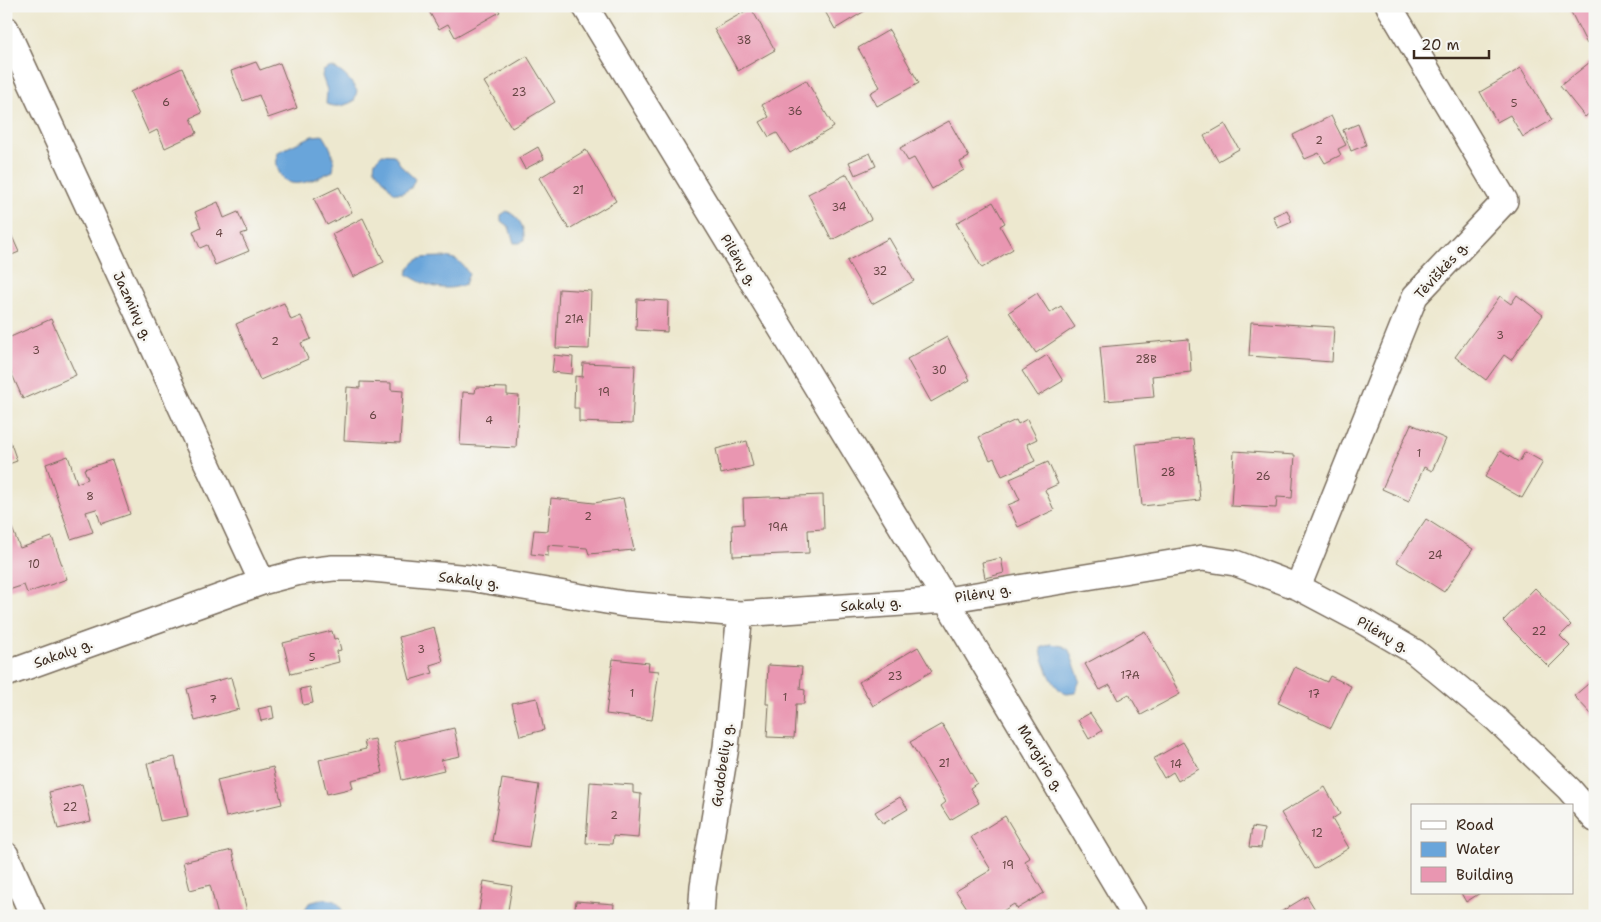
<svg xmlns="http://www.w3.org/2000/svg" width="1601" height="922" font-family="'Shantell Sans',sans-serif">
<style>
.water{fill:#69a5da;stroke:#52687c}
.building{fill:#e996b1}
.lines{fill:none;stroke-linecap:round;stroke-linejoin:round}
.street-casing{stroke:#796c5c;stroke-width:28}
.street{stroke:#fff;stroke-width:25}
.labels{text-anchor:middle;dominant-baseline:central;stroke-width:5;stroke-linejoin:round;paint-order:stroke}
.number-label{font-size:11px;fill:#664543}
.street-label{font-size:14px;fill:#3b2a1e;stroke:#f6f6f2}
</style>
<rect width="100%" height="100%" fill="#f6f6f2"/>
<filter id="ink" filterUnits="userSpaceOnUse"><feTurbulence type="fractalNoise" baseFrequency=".02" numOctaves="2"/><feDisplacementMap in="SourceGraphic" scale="10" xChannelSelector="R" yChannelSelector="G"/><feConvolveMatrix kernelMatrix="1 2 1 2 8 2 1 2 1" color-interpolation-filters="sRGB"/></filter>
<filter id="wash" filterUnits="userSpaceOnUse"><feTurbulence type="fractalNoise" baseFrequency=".0096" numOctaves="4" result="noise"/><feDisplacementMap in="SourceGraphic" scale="20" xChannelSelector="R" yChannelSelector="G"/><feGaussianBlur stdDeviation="1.12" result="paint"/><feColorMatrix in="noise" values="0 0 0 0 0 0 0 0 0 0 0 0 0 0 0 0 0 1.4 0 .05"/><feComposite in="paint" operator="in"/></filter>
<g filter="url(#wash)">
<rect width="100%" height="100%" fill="#ede8cf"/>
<path class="water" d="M331,67C343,71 351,81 357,91L354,101C344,106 337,108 326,104L327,90L322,76L323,71Z
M323,135C330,145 336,159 333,171C318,177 291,194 280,174C276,166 276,162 278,152L312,136Z
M382,154L394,155L402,167L415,179L411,188L402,193H394L374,168L375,161Z
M507,211C519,217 525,227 524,240L520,243H514L509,227L501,221V215Z
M441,257C458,258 459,260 469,274L465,284C446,293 424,286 407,274C414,255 424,258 441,257Z
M1051,644L1063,646L1069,650L1080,680L1075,693C1074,693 1068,694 1067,694C1054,692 1041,659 1041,648Z
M323,899C336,899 340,903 344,916H303V912L309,903Z"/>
<g id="blocks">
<path class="building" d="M426,6H496L500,12L455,37L448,24L439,29Z
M822,6H873L835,29Z
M1568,6H1595V40L1587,44Z
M751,8L775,50L738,71L714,29Z
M889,30L919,83L877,106L870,93L880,87L858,48Z
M527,56L555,102L512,128L484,82Z
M1595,58V109L1585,117L1560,86Z
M256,62L260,70L280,63L297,108L268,118L259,95L243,101L231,71Z
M182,68L202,113L191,118L197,133L165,148L157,130L149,134L130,92Z
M1521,68L1552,120L1523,137L1510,115L1497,122L1480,92Z
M806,80L834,127L790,153L777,133L769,137L760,122L769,117L762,105Z
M1331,116L1346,145L1338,149L1341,155L1325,163L1319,153L1305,159L1293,135Z
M949,121L969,157L960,162L964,170L932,189L914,158L908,161L900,148Z
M1225,124L1239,149L1218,161L1204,136Z
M1358,124L1366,145L1351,151L1343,130Z
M538,147L544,159L525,169L519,158Z
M586,150L616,201L569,229L539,178Z
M870,153L876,166L855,175L849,162Z
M847,174L871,219L832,240L808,194Z
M339,187L352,212L327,225L314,199Z
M218,202L224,218L238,212L247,232L241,234L249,251L215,265L207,245L200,248L193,231L201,227L195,212Z
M993,202L1005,223L1000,226L1013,249L982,268L956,223Z
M1287,210L1292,222L1278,228L1273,216Z
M363,218L384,262L353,277L332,234Z
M6,223L19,252L7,257L10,264L6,266Z
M889,238L914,281L872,304L847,261Z
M559,289L591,291L589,349L556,348Z
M1037,293L1050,313L1061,306L1075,327L1036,353L1009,312Z
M1517,295L1543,315L1511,360L1504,355L1486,380L1455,357L1500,296L1511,304Z
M637,299L668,301L667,332L636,330Z
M284,303L291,320L301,316L311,339L301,343L308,359L260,380L236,324Z
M51,319L76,375L23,399L6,361V339Z
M1251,322L1334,327L1332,362L1249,356Z
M947,337L970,380L931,402L907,359Z
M1189,339L1191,372L1152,376L1154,397L1105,401L1100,347Z
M554,355L573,357L572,374L552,372Z
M1047,355L1063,381L1038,396L1022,371Z
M583,363L635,365L632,424L579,422V408H574L575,376L582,377Z
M360,382L391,383V390L403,391L400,443L344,440L347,387L360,388Z
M476,387L507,388V395L519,396L516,448L460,445L463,392L475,393Z
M1027,419L1037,439L1027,444L1035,461L1002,476L994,458L990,460L979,437L1016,420L1018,424Z
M1411,424L1446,439L1432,471L1424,467L1409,501L1382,489Z
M1194,439L1200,500L1142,506L1136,444Z
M10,441L17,461L6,465V442Z
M747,441L753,466L721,474L716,449Z
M1234,451L1295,455L1292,498L1277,497L1276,508L1231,506Z
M1500,451L1519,462L1525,452L1543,462L1522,498L1485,477Z
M68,456L77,483L88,479L84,469L112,460L130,514L101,524L96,509L86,512L93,532L71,539L46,464Z
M1048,462L1058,484L1045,490L1054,510L1018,527L1008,505L1020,500L1010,479Z
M823,495L824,529L808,530L809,553L733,556L732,525L744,524L743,498Z
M551,498L594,503L623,498L634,550L589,554L587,548L548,545V556L531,554L534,530L548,531Z
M1426,519L1473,549L1444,592L1397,562Z
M12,528L20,548L52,537L67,579L27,593L24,585L6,591V530Z
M1001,558L1004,573L985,578L982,562Z
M1535,588L1571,625L1560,636L1570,646L1549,667L1503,621Z
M434,627L443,661L430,665L433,673L410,680L399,637Z
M332,631L334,639L338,638L341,650L337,651L339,662L291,674L283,643Z
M1145,631L1180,694L1141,715L1129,694L1118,700L1110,685L1100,690L1085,664Z
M918,647L932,671L873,706L859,682Z
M613,659L649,663L648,670L659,671L652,720L606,714Z
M768,665L802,667L800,689L805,690L804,704H796L794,738L767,737L769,704H766Z
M1295,667L1327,682L1330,676L1351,686L1331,728L1278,703Z
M231,677L239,709L195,721L187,689Z
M1595,678V718L1574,696Z
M310,687L313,703L303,705L300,689Z
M537,698L544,730L520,736L512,703Z
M272,706L274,718L261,721L258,709Z
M1090,713L1102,731L1089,739L1078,720Z
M942,724L977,783L970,788L979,803L950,820L941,806L946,802L910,742Z
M454,728L460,756L441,760L444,770L402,780L394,742Z
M375,739L383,773L351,780L353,788L327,794L319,760L366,749L364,741Z
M1183,742L1199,769L1178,781L1173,772L1164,778L1153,759Z
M175,757L188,816L160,821L147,763Z
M273,767L282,804L226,817L217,780Z
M502,779L539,785L529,847L492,841Z
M590,782L633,785V793L641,794L638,838L613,836L612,844L586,843Z
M82,784L91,821L58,829L49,792Z
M1325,787L1340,814L1332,819L1349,848L1314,869L1281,813Z
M900,797L908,809L883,824L875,812Z
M1005,816L1030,858L1025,861L1044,893L1017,909L1014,904L995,916H960L969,911L956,891L991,870L971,837Z
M1252,827L1264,829L1261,848L1249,847Z
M232,850L248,915L218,916L210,885L190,890L183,862Z
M484,881L512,886L507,916H478Z
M1461,893H1480L1466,902Z
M1307,896L1319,916H1274Z
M576,901L614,904L613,916H574Z"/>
</g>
</g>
<g filter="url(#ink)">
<use href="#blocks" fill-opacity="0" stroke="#796c5c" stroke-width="1"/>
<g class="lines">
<defs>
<path id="street" d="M585,6L946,600L1135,916
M6,29L262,582
M1298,587L1415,296L1505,201L1389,6
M6,674L262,582L300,572L333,568H361L470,578L624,604L740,614L946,600L1202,558L1235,563L1298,587L1364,622L1415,652L1496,719L1569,789L1595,819
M6,855L33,916
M701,916L703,886L726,747L740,614"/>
</defs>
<use href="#street" class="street-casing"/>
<use href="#street" class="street"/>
</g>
</g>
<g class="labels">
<g class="number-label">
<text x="744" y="40">38</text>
<text x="519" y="92">23</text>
<text x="166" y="102">6</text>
<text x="1514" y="103">5</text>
<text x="795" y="111">36</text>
<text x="1319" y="140">2</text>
<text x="578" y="190">21</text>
<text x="839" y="207">34</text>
<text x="219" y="233">4</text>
<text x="880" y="271">32</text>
<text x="574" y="319">21A</text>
<text x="1500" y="335">3</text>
<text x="275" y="341">2</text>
<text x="36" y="350">3</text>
<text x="1146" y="359">28B</text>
<text x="939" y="370">30</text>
<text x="604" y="392">19</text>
<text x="373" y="415">6</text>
<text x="489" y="420">4</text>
<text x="1419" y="453">1</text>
<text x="1168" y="472">28</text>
<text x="1263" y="476">26</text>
<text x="90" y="496">8</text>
<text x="588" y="516">2</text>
<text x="778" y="527">19A</text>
<text x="1435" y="555">24</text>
<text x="34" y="564">10</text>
<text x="1539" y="631">22</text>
<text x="421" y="649">3</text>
<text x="312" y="657">5</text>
<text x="1130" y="675">17A</text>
<text x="895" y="676">23</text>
<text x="632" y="693">1</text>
<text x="1314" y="694">17</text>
<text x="785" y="697">1</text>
<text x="213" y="699">7</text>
<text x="944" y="763">21</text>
<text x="1176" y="764">14</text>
<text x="70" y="807">22</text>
<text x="614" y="815">2</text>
<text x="1317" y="833">12</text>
<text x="1008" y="865">19</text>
</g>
<g class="street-label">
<text transform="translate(739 260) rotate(59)">Pilėnų g.</text>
<text transform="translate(1441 270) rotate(-48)">Tėviškės g.</text>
<text transform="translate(133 306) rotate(65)">Jazminų g.</text>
<text transform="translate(469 580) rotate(7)">Sakalų g.</text>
<text transform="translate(983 593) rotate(-9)">Pilėnų g.</text>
<text transform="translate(871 604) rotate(-4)">Sakalų g.</text>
<text transform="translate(1383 634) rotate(30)">Pilėnų g.</text>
<text transform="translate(63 653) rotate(-20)">Sakalų g.</text>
<text transform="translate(1041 758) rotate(59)">Margirio g.</text>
<text transform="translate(722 765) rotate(-82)">Gudobelių g.</text>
</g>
</g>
<rect width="1601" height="922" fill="none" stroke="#f6f6f2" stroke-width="25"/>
<rect x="1411" y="804" width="162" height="90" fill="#f6f6f2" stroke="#aba49d"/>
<rect x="1421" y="821" width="25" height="8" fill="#ffffff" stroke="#aba49d"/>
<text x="1456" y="830" font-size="15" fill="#3b2a1e">Road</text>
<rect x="1421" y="842" width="25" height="15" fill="#69a5da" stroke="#aba49d"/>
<text x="1456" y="854" font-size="15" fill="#3b2a1e">Water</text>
<rect x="1421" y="867" width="25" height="15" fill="#e996b1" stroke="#aba49d"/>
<text x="1456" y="880" font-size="15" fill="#3b2a1e">Building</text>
<path d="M1414 50v8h75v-8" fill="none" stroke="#3b2a1e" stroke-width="2.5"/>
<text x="1421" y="50" font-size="15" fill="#3b2a1e" stroke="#f6f6f2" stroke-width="4" paint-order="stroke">20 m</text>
</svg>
